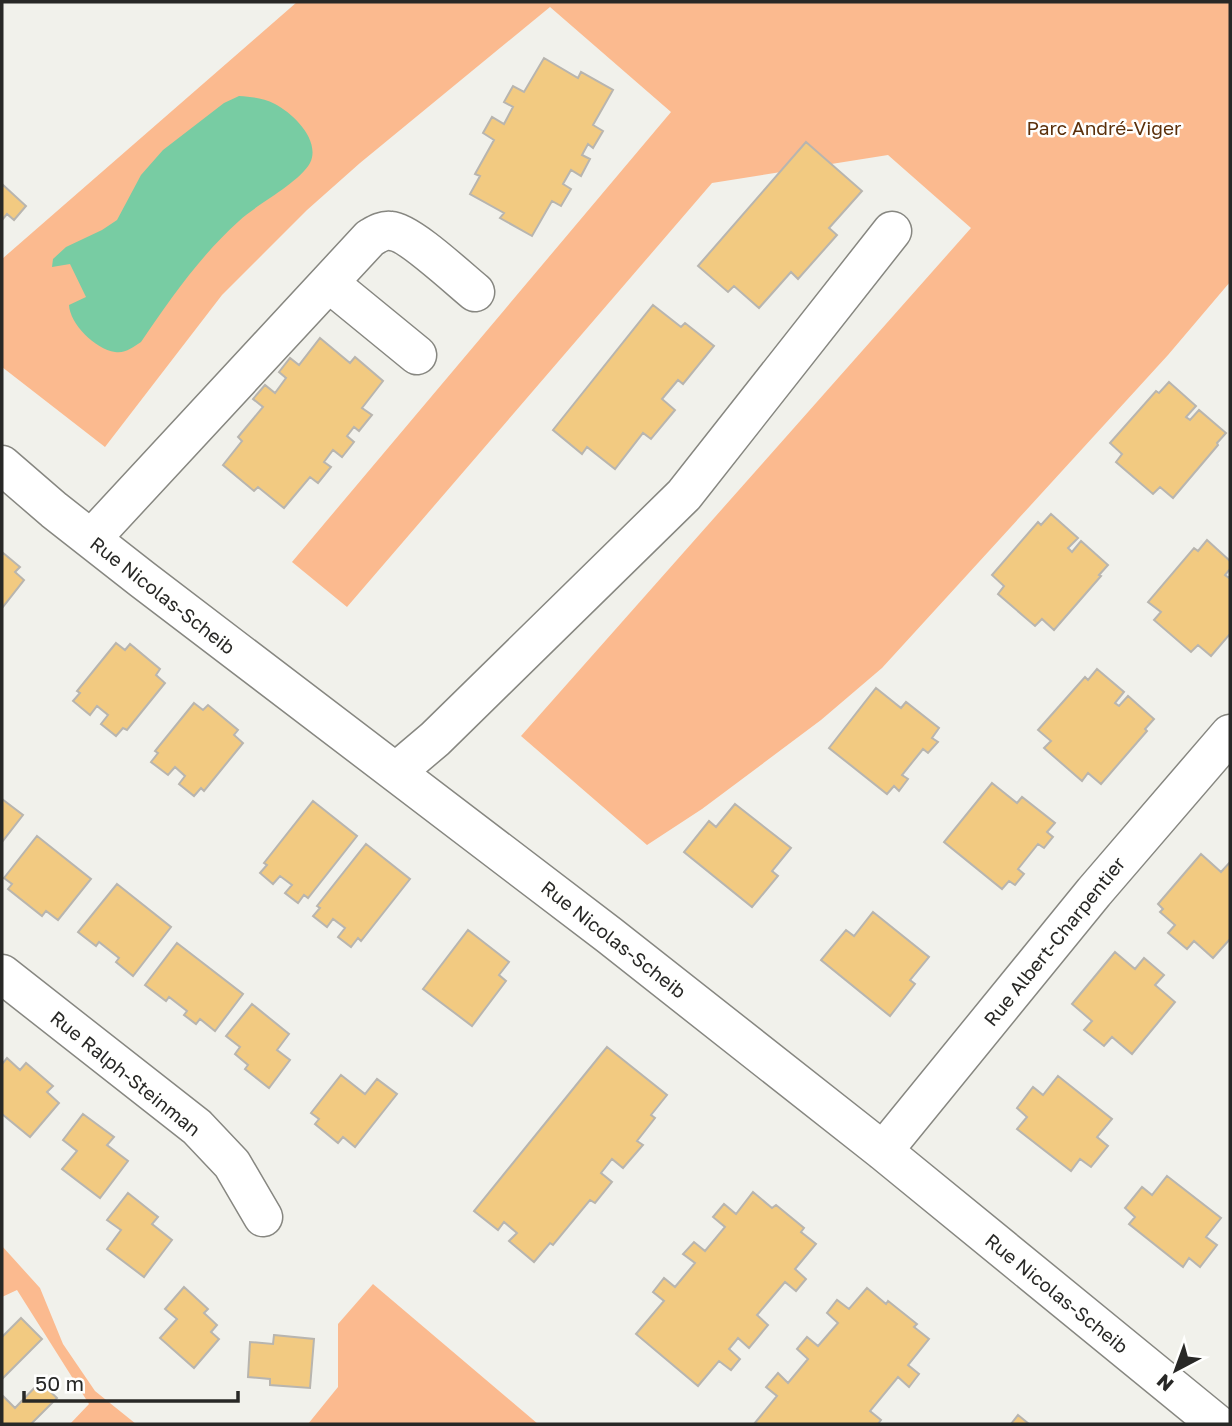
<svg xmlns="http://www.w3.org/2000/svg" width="1232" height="1426" font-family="'Golos Text',sans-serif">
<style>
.green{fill:#fbba8f}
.water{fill:#78cca3}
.building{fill:#f2ca81;stroke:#b8b5af;stroke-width:2}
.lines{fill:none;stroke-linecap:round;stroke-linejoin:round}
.minor-casing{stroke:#878781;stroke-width:41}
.minor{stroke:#fff;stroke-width:38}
.labels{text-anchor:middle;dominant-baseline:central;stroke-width:5;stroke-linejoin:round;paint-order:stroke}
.park-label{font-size:19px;fill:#5b300b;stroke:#fffffe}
.street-label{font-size:19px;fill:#282826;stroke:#fffffe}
</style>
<rect width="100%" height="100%" fill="#f1f1eb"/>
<path class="green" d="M297,2H1230V282L1168,355L882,668L821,720L702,809L647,845L521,736L971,228L888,155L712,183L347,607L292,562L671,112L550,7L360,163L307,210L222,295L105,447L2,367V259Z
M2,1246L40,1288L63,1344L95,1391L136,1424H70L89,1404L17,1290L2,1297Z
M373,1284L538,1424H308L338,1387V1324Z"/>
<path class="water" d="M239,96C252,97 263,98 275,104C294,114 321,141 310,163C299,183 257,204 239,221C201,255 170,299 141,342C133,347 125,354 115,352C95,349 70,324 69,305L86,297L70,264L52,267L53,259L66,247L102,230L117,220L141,175L163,150L224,103Z"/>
<path class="building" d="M544,58L578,78L581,72L613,90L593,125L603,131L593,148L588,144L582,155L590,159L581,176L571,170L563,184L571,189L561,206L552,201L532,236L500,218L504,213L470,194L480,176L475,174L494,140L483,133L492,117L504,124L513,107L504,102L513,86L524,92Z
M806,142L862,191L829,228L837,235L798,279L791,272L759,308L734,286L728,292L698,266Z
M2,184L26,206L14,220L7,214L2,220Z
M653,305L681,327L685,323L714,346L683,384L678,380L662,399L675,410L651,439L643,433L615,469L587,447L582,454L553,430Z
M320,338L350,363L355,357L383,381L362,408L372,415L359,431L354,427L347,436L354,442L342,457L333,450L324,462L331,467L318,483L310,477L284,508L258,487L254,491L223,465L242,441L238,437L263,407L253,399L265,385L275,393L286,378L279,372L290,358L299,365Z
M1169,382L1196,406L1186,417L1190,420L1199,410L1226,433L1217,443L1218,445L1173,498L1160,487L1153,494L1116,462L1122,454L1110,443L1156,391L1159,393Z
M1051,514L1078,538L1068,548L1072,552L1081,541L1108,565L1099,575L1101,576L1054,630L1042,619L1035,626L998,594L1004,586L992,575L1038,522L1041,525Z
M1207,540L1230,561V569L1225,575L1229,578L1230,576V634L1211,656L1198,645L1191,652L1154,620L1161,612L1148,602L1194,548L1198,551Z
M2,552L20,567L15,572L24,580L2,608Z
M116,643L125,650L130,644L160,669L156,675L165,683L127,730L123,728L116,736L101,724L108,715L97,706L90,715L73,701L80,693L77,691Z
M1097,669L1124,692L1115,703L1119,706L1128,696L1154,719L1145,729L1147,731L1101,784L1088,773L1082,781L1044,748L1051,741L1038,730L1085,677L1088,680Z
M876,688L901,708L906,702L939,728L932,738L938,742L928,753L923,749L902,775L908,779L899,791L894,786L887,794L829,748Z
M194,703L203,710L208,705L238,730L234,735L243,743L204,791L201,788L194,796L179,784L185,776L175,767L168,775L151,762L158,753L155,751Z
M992,783L1017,803L1022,797L1055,823L1047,832L1053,837L1044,848L1038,844L1018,869L1024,874L1015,885L1009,881L1002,889L944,842Z
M2,799L23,815L2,842Z
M313,801L357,836L308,898L304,895L298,903L285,893L292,885L280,876L273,884L260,873L267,865L264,863Z
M735,804L791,848L772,871L778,876L752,907L684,852L709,821L716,827Z
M37,836L91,879L58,920L46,911L42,916L8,889L12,884L4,878Z
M366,844L410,879L361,941L358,938L351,947L338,937L345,928L333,919L327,927L313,916L320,908L317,906Z
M1201,854L1221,872L1230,862V939L1213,958L1194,941L1187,949L1168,933L1175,925L1160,912L1163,909L1158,904Z
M117,884L171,927L133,976L116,962L119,958L99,942L96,946L78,932Z
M873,912L929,957L910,980L915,984L890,1016L821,960L846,930L854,936Z
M468,930L509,962L499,975L506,981L472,1026L423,989Z
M177,943L243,994L215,1031L200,1019L196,1024L184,1015L187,1011L169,997L166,1001L145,985Z
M1115,952L1135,969L1144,958L1164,975L1155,985L1175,1002L1132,1054L1112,1037L1104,1046L1084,1030L1092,1021L1072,1004Z
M252,1004L289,1034L277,1050L290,1060L269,1088L245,1069L248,1065L235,1054L240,1047L226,1036Z
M607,1047L667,1095L651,1115L655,1118L637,1141L643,1145L623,1168L612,1159L601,1173L612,1182L595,1203L590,1200L553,1245L550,1243L534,1262L509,1241L517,1233L504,1222L498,1230L474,1211Z
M7,1058L20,1070L26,1063L53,1086L47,1092L59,1103L30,1137L2,1114V1064Z
M341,1075L365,1094L377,1079L397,1094L355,1147L343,1137L338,1143L315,1124L319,1119L311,1113Z
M1058,1076L1112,1119L1097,1137L1108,1146L1091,1167L1080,1159L1071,1171L1017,1129L1027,1117L1017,1108L1033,1087L1043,1095Z
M83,1114L114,1137L107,1145L128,1161L100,1198L62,1169L77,1151L63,1140Z
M1167,1176L1221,1218L1206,1237L1217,1245L1200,1267L1189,1258L1183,1267L1129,1224L1135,1217L1125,1208L1142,1187L1152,1195Z
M753,1192L772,1208L776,1205L804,1228L801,1232L816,1244L795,1269L806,1279L796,1291L785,1282L757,1315L768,1325L749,1348L738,1338L729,1349L740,1359L731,1370L719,1361L698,1386L636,1334L664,1301L653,1292L664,1278L675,1287L695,1263L683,1254L694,1242L705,1251L725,1227L713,1217L724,1204L736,1214Z
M128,1193L158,1217L152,1224L172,1240L144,1277L107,1249L121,1230L107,1220Z
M184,1287L208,1309L204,1313L217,1325L211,1332L219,1339L194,1368L160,1338L177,1319L165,1309Z
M867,1288L886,1304L888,1301L917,1324L914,1327L929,1339L908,1365L919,1374L909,1387L898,1377L870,1411L881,1420L878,1424H754L777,1396L766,1387L778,1373L788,1383L808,1359L797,1349L807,1337L818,1346L838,1323L827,1313L837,1300L849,1309Z
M21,1318L42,1339L2,1379V1337Z
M274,1335L314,1339L310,1388L270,1385V1379L248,1377L250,1342L273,1344Z
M40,1382L57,1398L31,1424H2V1395L15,1408Z
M1018,1415L1029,1424H1011Z"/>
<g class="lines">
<defs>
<path id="minor" d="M329,283L417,355
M2,465L54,510L142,579L609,935L883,1151L1217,1424
M91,539L370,238C377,234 383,230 391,231C409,232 459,279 475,292
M396,772L435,739L684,495L892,231
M2,974L197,1127L232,1164L263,1217
M883,1151L1094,892L1230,734"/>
</defs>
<use href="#minor" class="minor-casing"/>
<use href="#minor" class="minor"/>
</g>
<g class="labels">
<g class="park-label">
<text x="1104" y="127">Parc André-Viger</text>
</g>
<g class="street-label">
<text transform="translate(163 595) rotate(38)">Rue Nicolas-Scheib</text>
<text transform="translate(614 939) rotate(38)">Rue Nicolas-Scheib</text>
<text transform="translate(1054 941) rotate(-51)">Rue Albert-Charpentier</text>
<text transform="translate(126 1073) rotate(39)">Rue Ralph-Steinman</text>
<text transform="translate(1057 1293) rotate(39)">Rue Nicolas-Scheib</text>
</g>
</g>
<rect width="1232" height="1426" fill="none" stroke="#282826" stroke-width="7"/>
<g transform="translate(1176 1370) rotate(221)" stroke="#fffffe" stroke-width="5" paint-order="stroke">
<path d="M0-5L12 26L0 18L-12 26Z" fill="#282826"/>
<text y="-10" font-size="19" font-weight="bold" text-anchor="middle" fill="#282826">N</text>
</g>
<path d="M24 1391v10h214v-10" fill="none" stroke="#282826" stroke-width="3.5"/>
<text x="35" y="1391" font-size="21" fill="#282826" stroke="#fffffe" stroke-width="5" paint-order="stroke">50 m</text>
</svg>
